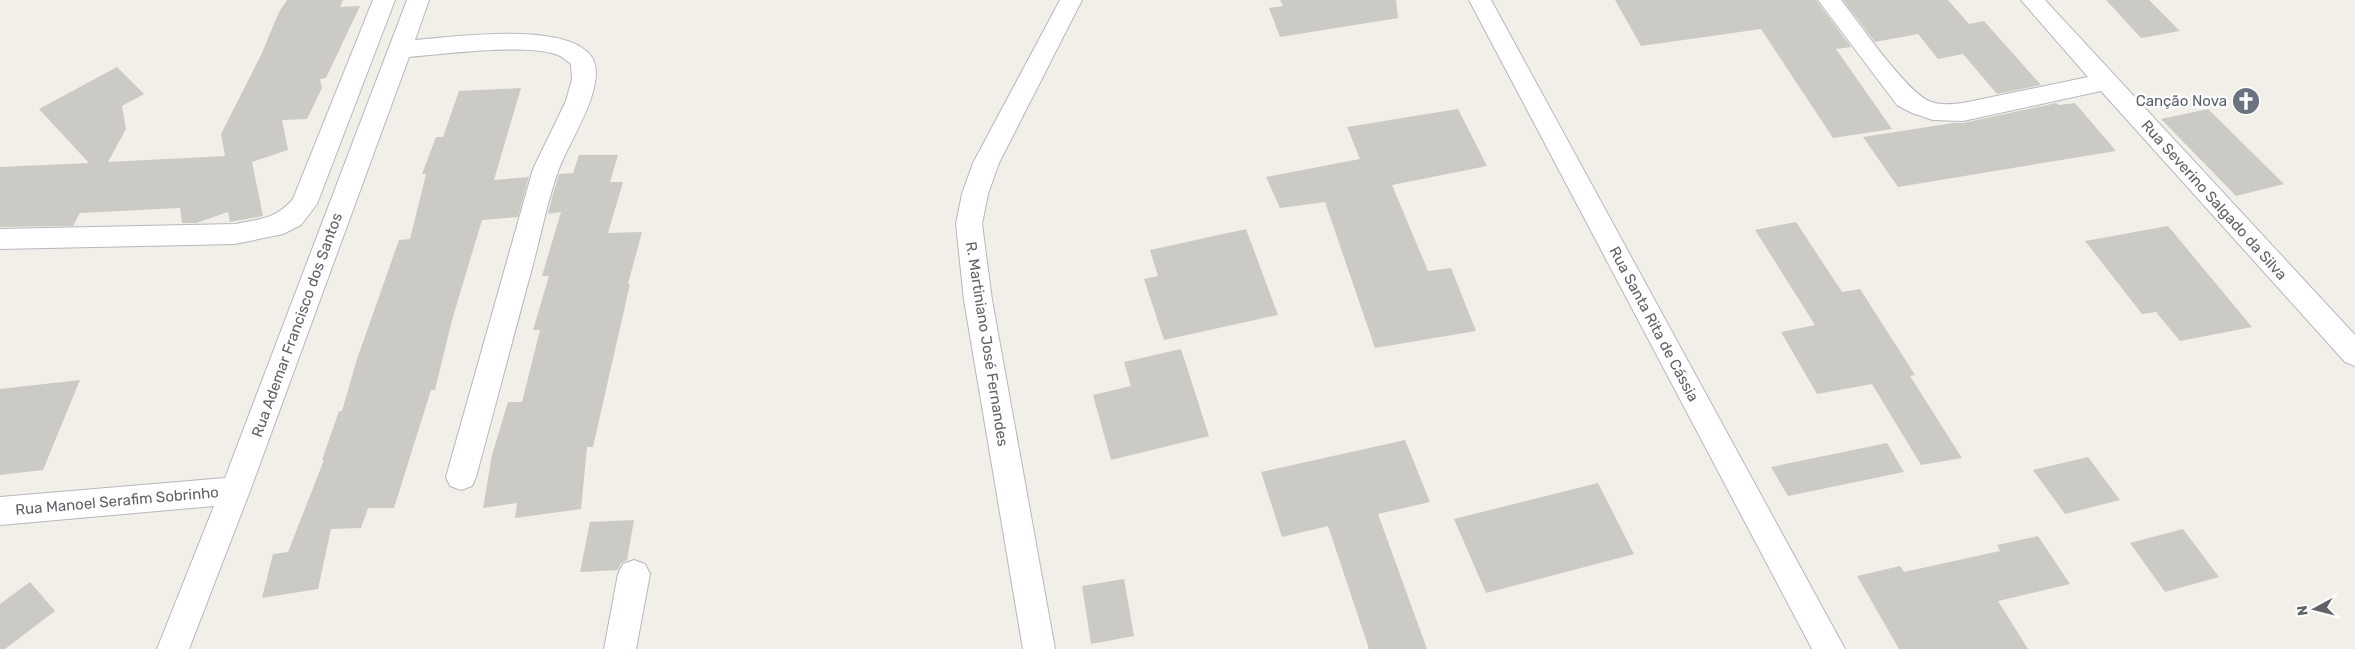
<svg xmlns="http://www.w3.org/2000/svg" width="2355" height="649" font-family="Rubik,sans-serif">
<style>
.building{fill:#cccac5}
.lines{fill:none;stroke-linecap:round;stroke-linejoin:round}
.minor-casing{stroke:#b5b8bc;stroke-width:2}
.minor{fill:#fff;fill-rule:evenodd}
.labels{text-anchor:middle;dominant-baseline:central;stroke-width:5;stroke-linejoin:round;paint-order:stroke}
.worship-label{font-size:15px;fill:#5b616d;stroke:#fff;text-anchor:end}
.street-label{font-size:15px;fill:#5f6368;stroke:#fff}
</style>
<rect width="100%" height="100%" fill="#f1efe8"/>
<path class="building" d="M287,0H343L340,7L360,6L326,78L320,79L322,88L307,119L282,120L288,150L252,162L263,216L230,222L228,212L196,223H182L180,208L80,213L73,226L0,227V167L89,163L39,109L117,67L144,94L122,106L126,129L108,162L225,156L221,134L261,55L279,12Z
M1280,0H1396L1398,18L1280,37L1269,8L1283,6Z
M1615,0H1816L1851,47L1836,49L1892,129L1833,138L1761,29L1641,46Z
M1843,0H1948L1969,24L1984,21L2041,85L1997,94L1963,54L1938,59L1918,34L1875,42Z
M2106,0H2149L2180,31L2141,38Z
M521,88L494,180L529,177L518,217L482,220L452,320L435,390H431L394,508H368L361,528L331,529L318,589L262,598L273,554L288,552L324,460H322L339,411H342L357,359L399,240L410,239L426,174H422L436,137H443L459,91Z
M2056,103L2059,105L2075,103L2116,151L1898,187L1863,137L1953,123H1963Z
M1458,109L1487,166L1392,185L1428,271L1451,268L1476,331L1375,348L1325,202L1280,208L1266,177L1360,159L1347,127Z
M2208,109L2284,184L2236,196L2161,119Z
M579,155H618L610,182H623L608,233L642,232L628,284H630L593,447H587L581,509L515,518L517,503L483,508L492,455L508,402H522L540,330H533L549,276H542L561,212L548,214L553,194L559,174L573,173Z
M1796,222L1842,292L1860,289L1915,375L1910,376L1962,458L1921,465L1872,384L1817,394L1781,332L1815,325L1755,230Z
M2168,226L2252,327L2180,341L2156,312L2142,314L2085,241Z
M1246,229L1278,315L1164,340L1144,279L1158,276L1150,250Z
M1181,349L1209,436L1111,460L1093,395L1131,386L1124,362Z
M80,380L43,470L0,475V389Z
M1405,440L1430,502L1378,514L1427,649H1369L1328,526L1282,537L1261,472Z
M1887,443L1904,472L1788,496L1771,467Z
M2088,457L2120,500L2065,514L2033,470Z
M1598,483L1634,554L1486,593L1454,519Z
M634,520L627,560L621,563L618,570L580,572L590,522Z
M2183,529L2219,577L2165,592L2130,543Z
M2038,536L2070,584L1998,601L2028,649H1899L1857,576L1900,566L1904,572L2000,551L1997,545Z
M1124,579L1134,636L1091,644L1082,586Z
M30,582L55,611L5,649H0V604Z"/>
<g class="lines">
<defs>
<path id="minor" d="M373,0H395L317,204L301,225L283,234L235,244L0,249V229L235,224C260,219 276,219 293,199Z
M407,0H429L415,40C455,37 565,21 591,56C610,82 568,143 559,169C547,201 541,236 532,268C513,338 495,407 476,477L472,486L461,490L450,486L446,477L533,169L566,101L572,79L571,64C567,61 563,57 558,55C527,43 445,54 409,57L250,491L189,649H157L214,506L0,525V497L225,478Z
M1060,0H1082L999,163L988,194L982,224L992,300L1055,649H1023L964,300L956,224L962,194L973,163Z
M1469,0H1491L1845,649H1812Z
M1818,0H1841C1860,24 1905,90 1929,101C1939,106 1952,104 1963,103L2088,77L2021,0H2045L2355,335V366L2345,362L2101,91L1963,121L1933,120L1912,113L1897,105Z
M634,560L645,564L650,574L636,649H604L618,574L623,564Z"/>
</defs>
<use href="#minor" class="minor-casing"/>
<use href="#minor" class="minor"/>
</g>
<defs>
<symbol id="church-disc" viewBox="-11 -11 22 22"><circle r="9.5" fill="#6b7280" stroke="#fff"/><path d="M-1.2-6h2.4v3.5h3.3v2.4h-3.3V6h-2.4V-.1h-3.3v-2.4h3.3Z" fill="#fff"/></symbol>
</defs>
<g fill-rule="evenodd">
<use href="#church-disc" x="2230" y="85" width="32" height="32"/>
</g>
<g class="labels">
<g class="worship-label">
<text x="2227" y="101">Canção Nova</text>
</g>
<g class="street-label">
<text transform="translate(2214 200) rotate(48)">Rua Severino Salgado da Silva</text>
<text transform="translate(1654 324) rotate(62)">Rua Santa Rita de Cássia</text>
<text transform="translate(297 325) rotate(-70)">Rua Ademar Francisco dos Santos</text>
<text transform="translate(987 344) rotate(81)">R. Martiniano José Fernandes</text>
<text transform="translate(117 501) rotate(-5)">Rua Manoel Serafim Sobrinho</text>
</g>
</g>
<g transform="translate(2315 609) rotate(263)" stroke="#ffffff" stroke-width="4" paint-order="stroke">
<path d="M0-4L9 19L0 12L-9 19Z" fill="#5f6368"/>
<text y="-8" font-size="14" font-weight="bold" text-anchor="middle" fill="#5f6368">N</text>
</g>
</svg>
